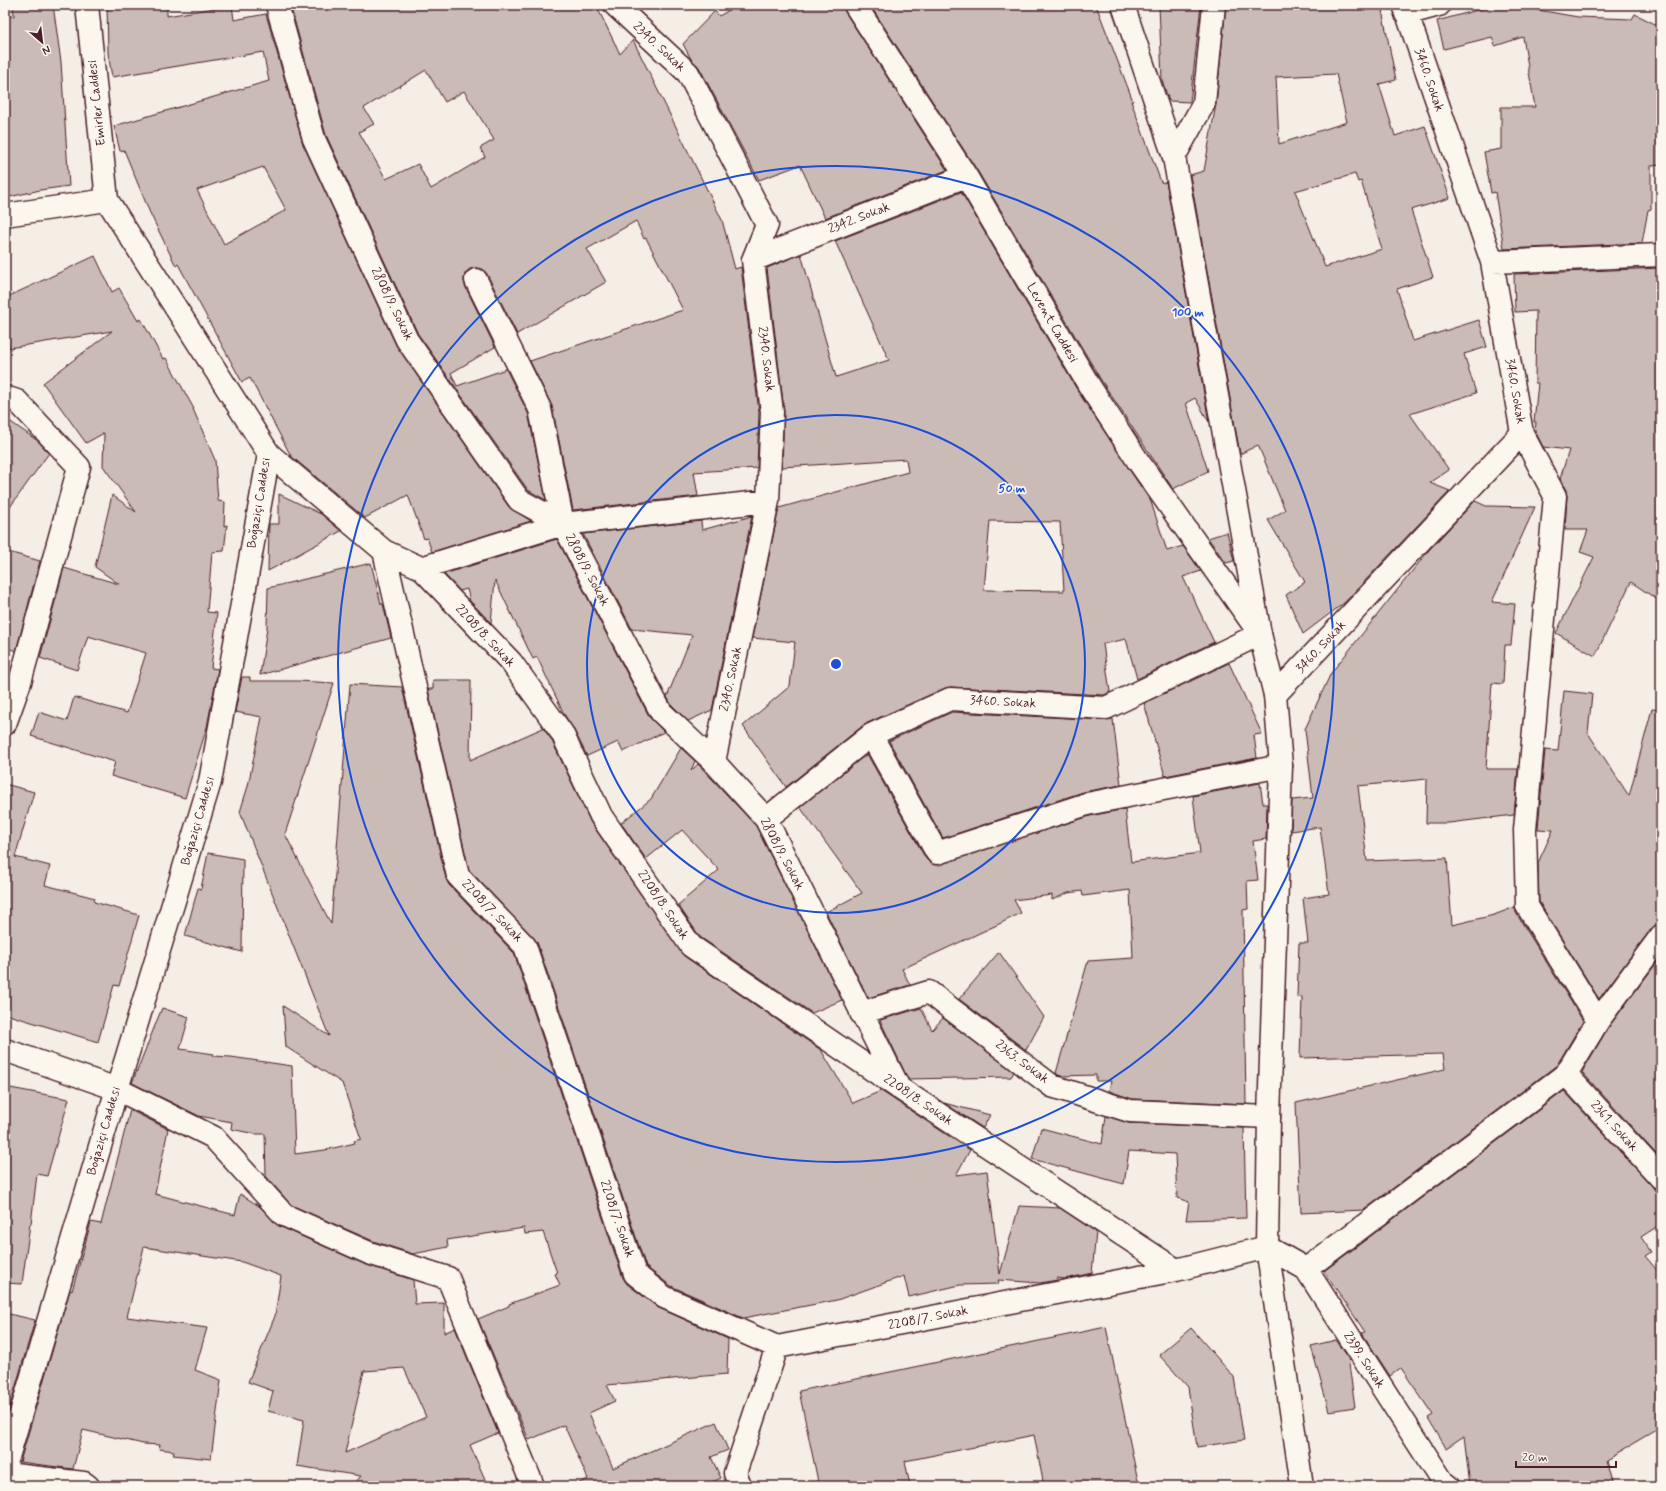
<svg xmlns="http://www.w3.org/2000/svg" width="1666" height="1491" font-family="Mynerve,sans-serif">
<style>
.building{fill:#cabbb6;stroke:#4a1f2b;fill-rule:evenodd}
.lines{fill:none;stroke-linecap:round;stroke-linejoin:round}
.minor-casing{stroke:#4a1f2b;stroke-width:25}
.tertiary-casing{stroke:#4a1f2b;stroke-width:25}
.minor{stroke:#fbf7ec;stroke-width:22}
.tertiary{stroke:#fbf7ec;stroke-width:22}
.ring{fill:none;stroke:#1d4ed8;stroke-width:2}
.labels{text-anchor:middle;dominant-baseline:central;stroke-width:3.5;stroke-linejoin:round;paint-order:stroke}
.street-label{font-size:13px;fill:#4a1f2b;stroke:#fbf7ec}
.centre{fill:#1d4ed8;stroke:#fbf7ec;stroke-width:2}
.ring-label{font-size:12px;text-anchor:middle;font-weight:bold;fill:#1d4ed8;stroke:#fbf7ec;stroke-width:3.5;stroke-linejoin:round;paint-order:stroke}
</style>
<rect width="100%" height="100%" fill="#f4eee4"/>
<filter id="ink" filterUnits="userSpaceOnUse"><feTurbulence type="fractalNoise" baseFrequency=".025" numOctaves="2"/><feDisplacementMap in="SourceGraphic" scale="8" xChannelSelector="R" yChannelSelector="G"/><feConvolveMatrix kernelMatrix="1 2 1 2 8 2 1 2 1" color-interpolation-filters="sRGB"/></filter>
<g filter="url(#ink)">
<path class="building" d="M13,5H53L61,62L69,186L40,190L5,198V16H14Z
M107,5H167V16L232,5L234,20L266,14L303,144L396,345L509,507L531,521L432,552L427,538L424,539L408,495L365,518L291,456L250,378L242,382L178,264L176,266L150,213L124,150L120,151L114,126L269,81L263,52L112,77L108,53ZM263,167L286,210L224,244L197,190Z
M297,5H596L620,54L633,40L722,220L735,269L741,267L759,412L757,468L694,472L698,496L573,510L552,406L530,361L683,310L646,238L644,239L636,221L587,249L606,282L517,334L487,274L483,269L476,268L470,269L465,273L464,280L465,286L495,347L451,373L457,386L506,369L528,413L546,500L528,490L418,334L326,135L291,8ZM426,70L445,102L464,91L494,140L480,148L485,157L431,189L418,164L386,179L359,132L374,124L364,108Z
M738,5H843L845,12L947,170L825,218L800,165L759,180L699,67L691,59L683,44L715,11L719,16Z
M870,5H1096L1133,101H1131L1161,182L1165,183L1166,181L1209,422L1195,398L1186,403L1208,471L1173,489L1101,380L977,170Z
M1159,5H1201L1190,102L1169,101L1162,80Z
M1226,5H1381L1396,80L1379,84L1395,136L1425,126L1450,198L1411,210L1433,277L1397,289L1413,341L1479,320L1487,347L1464,354L1476,393L1410,414L1449,470L1430,483L1450,491L1344,603L1303,634L1286,595L1305,582L1268,520L1285,510L1258,445L1240,454L1190,175L1204,171L1216,104ZM1336,74L1347,122L1279,144L1276,77ZM1355,174L1358,182L1361,181L1382,249L1325,267L1295,191Z
M1496,5H1536L1538,10L1578,17L1632,19L1635,14L1661,27V165L1651,166V209L1648,210L1642,243L1504,249L1495,192L1491,193L1484,152L1501,149V107H1535L1523,37L1495,46L1492,37L1444,49L1437,21Z
M961,192L1079,393L1151,502L1167,551L1183,546L1201,571L1183,577L1214,642L1137,679L1126,639L1103,644L1110,692L1104,695L951,687L945,688L865,724L786,787L743,726L790,686L795,642L752,638L779,508L908,472L906,459L782,467L784,410L767,268L801,254L836,377L889,360L835,241ZM990,521L1060,522L1064,591L984,590Z
M95,256L112,292L119,288L138,321L141,319L163,359L166,358L194,409H193L215,460L218,501L225,502L224,526L227,525L224,551L212,552L207,612L217,613L211,668L218,669L207,727L185,798L111,776L115,762L31,736L39,712L67,721L74,697L127,713L146,653L88,636L77,670L40,658L64,568L119,584L95,567L112,495L136,512L103,466L104,433L86,443L43,383L112,331L9,348L5,327V298Z
M1661,268V602L1631,582L1595,656L1556,633L1594,557L1580,552L1588,530H1565L1567,497L1566,490L1560,479L1569,450L1543,447L1535,431L1536,422H1534L1538,383H1535L1536,311L1515,312L1514,274Z
M5,418L38,441L49,453L5,514Z
M279,494L321,514L341,531L268,571L269,524H279Z
M1475,501L1486,506L1535,507L1492,602L1515,604L1511,645H1505L1503,684L1492,683L1486,769H1518L1514,815L1449,823H1426L1427,779L1358,786L1367,861L1447,858L1452,925L1494,915L1515,907L1516,913L1583,1021L1557,1065L1364,1210L1301,1213L1296,1103L1445,1069L1443,1054L1300,1058L1302,997H1297L1299,943H1308L1303,898L1329,894L1320,827L1291,831L1292,800L1313,798L1305,729L1331,673L1429,550Z
M752,516L712,710L688,721L671,704L667,697L692,635L632,629L583,534L701,521L702,530Z
M1227,532L1234,561L1226,563L1208,538Z
M557,539L650,718L664,732L623,752L618,742L587,756L573,728L564,714L537,657L533,659L495,580L491,623L470,601L467,589L460,591L444,574Z
M5,551L40,561L16,651L5,647Z
M371,563L381,604H383L391,638L260,675L267,628L268,588Z
M1229,663L1262,734L1254,735L1257,758L1165,776L1144,703Z
M242,677H250V681H298L334,683L285,834L331,924L350,684L402,687L446,879L449,885L514,953L623,1278L627,1284L659,1308L728,1339L727,1374L607,1385L615,1401L589,1413L613,1468L716,1422L728,1450L711,1457L721,1478L704,1486H573L588,1479L564,1425L529,1440L478,1319L509,1306V1304L560,1285L555,1274L557,1273L543,1232L525,1234L524,1228L447,1240L448,1247L413,1254L373,1241L291,1205L266,1176L265,1134H255L231,1129L232,1122L199,1116L132,1083L162,1008L189,1017L180,1049L214,1054L213,1056L231,1057L292,1066L295,1154L325,1150L355,1143L354,1141L361,1139L342,1083L286,1047L283,1006L329,1036L240,812L248,786L262,717L235,712Z
M433,680H471L470,760L543,728L551,739L591,823L684,956L821,1050L853,1103L881,1091L970,1150L956,1175L987,1171L1000,1274L1019,1206L1060,1208L1096,1232L1092,1273L1065,1279L1057,1278V1280L1040,1283L998,1280L999,1284L960,1285L909,1297L904,1276L837,1300L743,1318L671,1286L646,1267L537,942L469,870L428,689H433Z
M1564,691L1592,694L1588,733L1629,796L1652,709L1661,710V924L1656,925L1651,929L1599,999L1539,902L1538,863L1553,830L1538,829L1545,750L1558,751Z
M952,712L1105,720L1113,719L1121,785L1083,792L943,838L889,741Z
M681,748L695,761L691,771L698,764L756,826L842,1000L812,1013L700,937L678,905L719,870L682,830L646,859L621,823L651,799Z
M867,754L926,859L930,863L936,865L1090,816L1125,809L1131,862L1200,853L1193,796L1260,783L1263,804H1267L1266,839L1253,841L1258,880L1247,881L1248,909L1243,910L1246,1104L1132,1099L1109,1091L1111,1081H1096V1075L1060,1076L1056,1073L1088,961L1133,958L1130,890L1083,896L1082,891L1068,893L1052,900V895L1014,900L1021,913L999,924L902,969L910,985L868,998L826,912L862,893L800,807Z
M5,784L34,792L15,857L50,866L45,885L95,898L94,902L139,915L119,986L114,985L98,1042L5,1014Z
M208,853L243,859L242,952L185,936L198,888L201,889Z
M999,952L1044,1017L1026,1050L959,999Z
M1661,957V1154L1658,1156L1582,1072L1608,1028Z
M921,1008L932,1030L943,1018L1014,1072L1011,1077L908,1079L880,1020Z
M5,1087L69,1099L47,1176L37,1174L31,1224H30L22,1284L5,1283Z
M1564,1091L1652,1186L1661,1200V1224L1641,1237L1651,1252L1645,1256L1661,1275V1427L1605,1460L1612,1486H1470L1464,1436L1446,1448L1428,1418L1433,1415L1401,1368L1390,1376L1362,1333L1365,1332L1324,1271Z
M944,1103L990,1115L983,1128Z
M130,1110L168,1129L155,1194L235,1215L240,1194L259,1206L279,1226L364,1264L413,1280L415,1304L444,1303V1333L455,1328L498,1433L470,1445L488,1486H352L361,1476L297,1466L304,1420L268,1411L273,1391L248,1382L275,1316L281,1276L242,1262L144,1247L127,1317L207,1328L195,1370L221,1380L211,1459L173,1455L174,1451L159,1449L160,1445L143,1444L83,1430L73,1469L20,1462L70,1290L72,1291L91,1222L101,1224ZM404,1368L426,1417L345,1453L364,1371Z
M1106,1116L1129,1123L1244,1128L1246,1218L1186,1220L1189,1202L1177,1198L1175,1154L1129,1151L1124,1184L1032,1159L1041,1128L1102,1144Z
M5,1313L35,1320L5,1423Z
M1106,1327L1139,1486H1044L1034,1435L905,1461L910,1486H819L799,1391Z
M1191,1328L1234,1377L1244,1440L1197,1447L1188,1387L1159,1355Z
M1336,1340L1348,1357L1355,1407L1329,1411L1311,1346Z"/>
<g class="lines">
<defs>
<path id="minor" d="M87,5L107,200
M277,5L314,139L407,340L519,500L563,524L661,712L714,762L766,819L899,1088
M615,5L688,73L767,225L753,260L772,412L768,501L714,762
M1406,14L1439,5
M1174,157L1204,103L1214,5
M753,260L966,176
M1492,262L1661,255
M476,280L540,409L563,524
M5,397L17,401L79,467L20,682L5,724
M1522,433L1555,496L1525,830L1527,906L1598,1021
M269,454L384,551L421,568L511,662L562,733L601,816L691,946L899,1088L1176,1270
M384,551L458,876L525,946L635,1274L664,1297L777,1347L1176,1270L1267,1247L1306,1269L1443,1482L1448,1486
M421,568L563,524L768,501
M1275,695L1522,433L1492,262L1404,5
M871,735L937,853L1087,804L1281,766
M766,819L871,735L950,699L1106,708L1260,634L1138,461L1090,387L966,176L855,5
M861,1013L929,992L1052,1086L1130,1111L1269,1117
M5,1050L117,1089L213,1137L284,1215L369,1253L448,1278L533,1486
M1566,1074L1661,1178
M1306,1269L1566,1074L1598,1021L1661,936
M5,1474L84,1483L88,1486
M740,1486L735,1473L777,1347"/>
<path id="tertiary" d="M1123,5L1174,157L1260,634L1275,695L1281,766L1269,1117L1267,1247L1302,1486
M5,215L107,200L269,454L210,782L117,1089L5,1467"/>
</defs>
<use href="#minor" class="minor-casing"/>
<use href="#tertiary" class="tertiary-casing"/>
<use href="#minor" class="minor"/>
<use href="#tertiary" class="tertiary"/>
</g>
</g>
<g class="ring">
<circle cx="836" cy="664" r="249"/>
<circle cx="836" cy="664" r="498"/>
</g>
<g class="labels">
<g class="street-label">
<text transform="translate(659 47) rotate(43)">2340. Sokak</text>
<text transform="translate(1429 80) rotate(71)">3460. Sokak</text>
<text transform="translate(97 103) rotate(-96)">Emirler Caddesi</text>
<text transform="translate(859 218) rotate(-21)">2342. Sokak</text>
<text transform="translate(392 304) rotate(64)">2808/9. Sokak</text>
<text transform="translate(1052 323) rotate(60)">Levent Caddesi</text>
<text transform="translate(766 359) rotate(83)">2340. Sokak</text>
<text transform="translate(1515 391) rotate(80)">3460. Sokak</text>
<text transform="translate(259 503) rotate(-81)">Boğaziçi Caddesi</text>
<text transform="translate(587 570) rotate(62)">2808/9. Sokak</text>
<text transform="translate(485 636) rotate(47)">2208/8. Sokak</text>
<text transform="translate(1321 647) rotate(-47)">3460. Sokak</text>
<text transform="translate(731 679) rotate(-78)">2340. Sokak</text>
<text transform="translate(1003 702) rotate(3)">3460. Sokak</text>
<text transform="translate(198 821) rotate(-74)">Boğaziçi Caddesi</text>
<text transform="translate(782 854) rotate(62)">2808/9. Sokak</text>
<text transform="translate(663 905) rotate(56)">2208/8. Sokak</text>
<text transform="translate(492 911) rotate(46)">2208/7. Sokak</text>
<text transform="translate(1022 1062) rotate(37)">2363. Sokak</text>
<text transform="translate(918 1100) rotate(34)">2208/8. Sokak</text>
<text transform="translate(1614 1126) rotate(48)">2361. Sokak</text>
<text transform="translate(104 1131) rotate(-74)">Boğaziçi Caddesi</text>
<text transform="translate(617 1219) rotate(71)">2208/7. Sokak</text>
<text transform="translate(928 1318) rotate(-11)">2208/7. Sokak</text>
<text transform="translate(1364 1360) rotate(57)">2399. Sokak</text>
</g>
</g>
<circle cx="836" cy="664" r="6" class="centre"/>
<g class="ring-label">
<text x="1188" y="316">100 m</text>
<text x="1012" y="492">50 m</text>
</g>
<rect width="1666" height="1491" fill="none" stroke="#fbf7ec" stroke-width="20"/>
<rect x="10" y="10" width="1646" height="1471" fill="none" stroke="#4a1f2b" stroke-width="1.5" filter="url(#ink)"/>
<g transform="translate(42 42) rotate(152)" stroke="#fbf7ec" stroke-width="3" paint-order="stroke">
<path d="M0-3L7 15L0 10L-7 15Z" fill="#4a1f2b"/>
<text y="-6" font-size="11" font-weight="bold" text-anchor="middle" fill="#4a1f2b">N</text>
</g>
<path d="M1516 1461v6h100v-6" fill="none" stroke="#4a1f2b" stroke-width="2"/>
<text x="1522" y="1461" font-size="12" fill="#4a1f2b" stroke="#fbf7ec" stroke-width="3" paint-order="stroke">20 m</text>
</svg>
